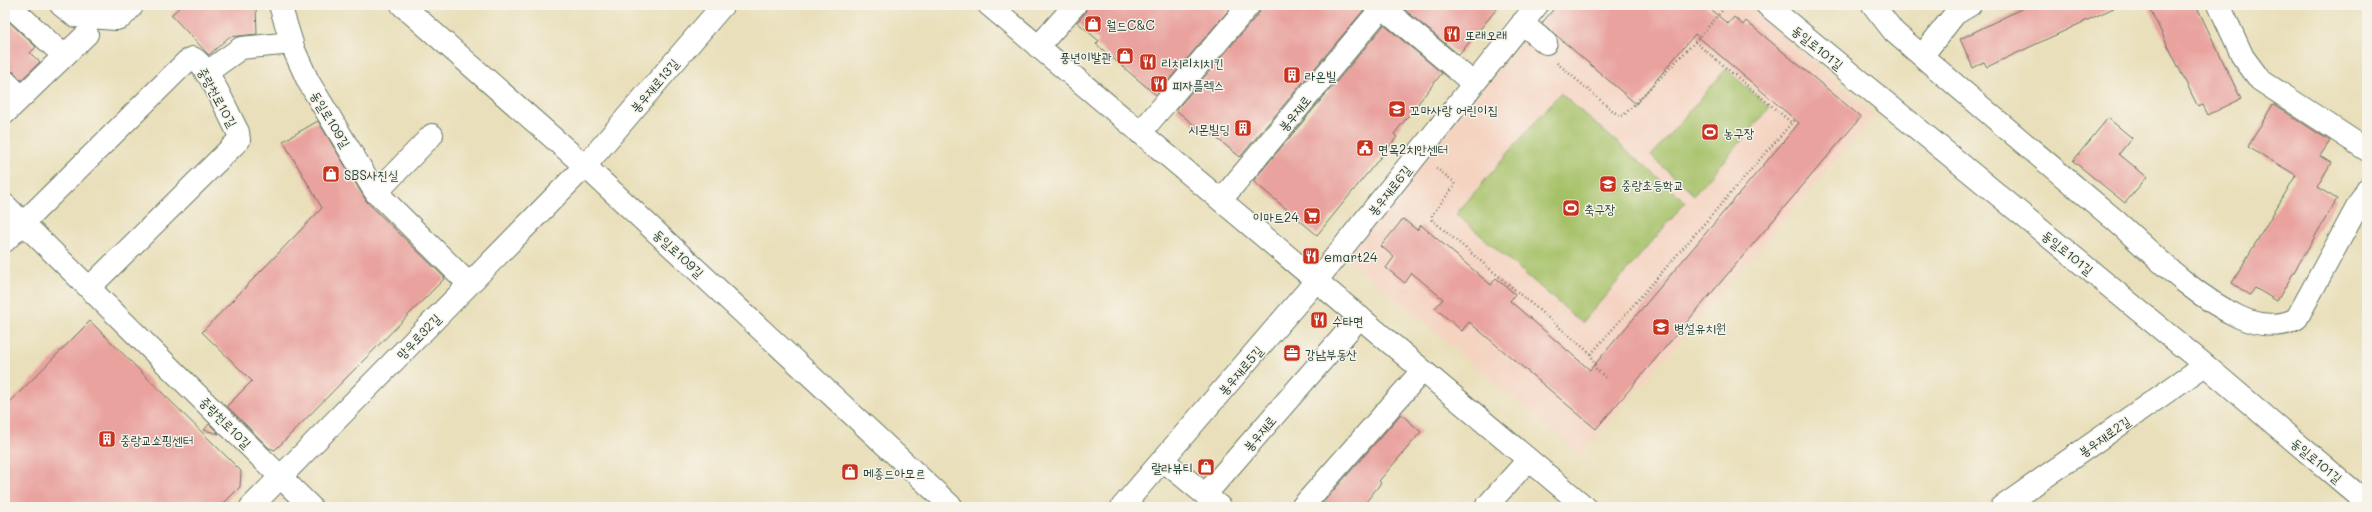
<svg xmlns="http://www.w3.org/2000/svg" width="2372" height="512" font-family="Mali,'Poor Story',sans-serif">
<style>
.built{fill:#f5d3c1}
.green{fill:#a5c168;stroke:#627f4e}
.building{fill:#e9a29e}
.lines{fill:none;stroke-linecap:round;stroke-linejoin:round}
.minor-casing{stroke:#667663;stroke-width:24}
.path{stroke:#667663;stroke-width:2.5;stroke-dasharray:1 3;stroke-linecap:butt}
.minor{stroke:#fff;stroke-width:22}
.labels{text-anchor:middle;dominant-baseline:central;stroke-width:3;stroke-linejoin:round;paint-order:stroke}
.poi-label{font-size:13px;fill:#1f3d34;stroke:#f7f3e8;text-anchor:start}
.street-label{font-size:13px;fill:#1f3d34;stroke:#f7f3e8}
</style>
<rect width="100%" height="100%" fill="#f7f3e8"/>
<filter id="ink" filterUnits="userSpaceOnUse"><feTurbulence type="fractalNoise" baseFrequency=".025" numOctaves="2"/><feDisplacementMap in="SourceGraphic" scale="8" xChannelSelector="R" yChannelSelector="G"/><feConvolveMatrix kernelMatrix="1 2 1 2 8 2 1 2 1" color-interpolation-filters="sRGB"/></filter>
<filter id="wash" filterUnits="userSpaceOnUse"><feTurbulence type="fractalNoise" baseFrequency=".012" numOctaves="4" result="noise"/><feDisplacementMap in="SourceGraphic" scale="16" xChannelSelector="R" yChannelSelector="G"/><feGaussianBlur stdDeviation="0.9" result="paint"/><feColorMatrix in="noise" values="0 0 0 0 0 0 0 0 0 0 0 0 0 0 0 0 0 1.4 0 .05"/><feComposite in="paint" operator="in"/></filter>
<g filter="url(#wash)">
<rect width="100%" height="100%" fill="#e9dfba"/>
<path class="built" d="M1554,5H1747L1875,115L1581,455L1342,254Z"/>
<path class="green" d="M1726,69L1770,108L1694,195L1651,156Z
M1560,93L1686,202L1582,323L1456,214Z"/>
<g id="blocks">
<path class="building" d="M182,5H256L257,34L229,37L209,55L171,15Z
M1087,5H1233L1156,95L1096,44L1099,41L1077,22L1085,13Z
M1261,5H1368L1240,157L1208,131L1205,134L1176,110L1259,13Z
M1399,5H1500L1459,55Z
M1557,5H1705L1728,24L1734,17L1743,25L1746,21L1861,117L1596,429L1469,322L1462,331L1435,308L1443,299L1412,273L1405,283L1386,268L1394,257L1381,246L1403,219L1417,230L1421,225L1491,285L1496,278L1515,294L1510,301L1590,370L1799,123L1695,34L1636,104L1542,23Z
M2029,5H2120L1987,67L1984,62L1973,68L1960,39Z
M2148,5H2196L2241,99L2208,115L2203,105L2198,107Z
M5,18L36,47L30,53L40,62L21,80L14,72L5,69Z
M1384,25L1442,73L1394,134L1397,137L1317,235L1253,181Z
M2273,104L2330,141L2320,156L2331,163L2317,187L2337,199L2277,301L2255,288L2250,295L2232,283L2296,175L2248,147Z
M2108,118L2132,138L2119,154L2147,177L2125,203L2073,161Z
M318,121L367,202L445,278L275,450L269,448L227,406L252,381L202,332L322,208L283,141Z
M90,321L241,471L240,487L220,507H5V407Z
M1401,414L1421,432L1379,481L1381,483L1362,507H1319Z
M209,424L219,434L204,430Z"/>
</g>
</g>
<g filter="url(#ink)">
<use href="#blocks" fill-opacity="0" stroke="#667663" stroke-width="1"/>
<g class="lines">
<defs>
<path id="minor" d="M9,5L64,56
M61,5L75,16L116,19L122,17L133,5
M280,5L294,50L308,81L374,190L469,284
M402,5L585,166L952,507
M989,5L1585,507
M1380,5L1474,84
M1767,5L2205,365L2367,503
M1873,5L1894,32C1967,95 2041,158 2115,220C2153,254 2192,295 2239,317C2256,325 2281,329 2297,318L2367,189
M2219,5L2243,57L2260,80L2367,150
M1522,23L1546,43
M1038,47L1075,5
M1922,56L1955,14L1970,5
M206,73L241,48L292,43
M5,81L21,97
M5,113L87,34
M1140,133L1249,5
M376,193L432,135
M1221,200L1384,5
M5,205L311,507
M5,241L187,61L193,58C209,66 229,116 238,132L239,140L89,288
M1163,460L1220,507
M1205,495L1360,317
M251,507L585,166L723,5
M1122,507L1316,281L1537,5
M1302,507L1422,371
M1486,507L1528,460
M2002,507L2205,365"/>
</defs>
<use href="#minor" class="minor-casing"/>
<path class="path" d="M1695,42L1727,5
M1557,63L1618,115L1623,116L1695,42L1792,123
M1436,168L1453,181L1455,185L1432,215V220L1591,354L1595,368L1607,379
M1591,354L1795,119"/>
<use href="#minor" class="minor"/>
</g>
</g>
<defs>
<symbol id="shop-square" viewBox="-11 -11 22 22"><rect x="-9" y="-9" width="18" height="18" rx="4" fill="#c8321e" stroke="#f7f3e8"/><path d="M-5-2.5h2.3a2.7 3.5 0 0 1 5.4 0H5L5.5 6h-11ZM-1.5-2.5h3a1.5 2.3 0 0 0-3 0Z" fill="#fff"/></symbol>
<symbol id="restaurant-square" viewBox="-11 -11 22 22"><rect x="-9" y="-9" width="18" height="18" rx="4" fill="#c8321e" stroke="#f7f3e8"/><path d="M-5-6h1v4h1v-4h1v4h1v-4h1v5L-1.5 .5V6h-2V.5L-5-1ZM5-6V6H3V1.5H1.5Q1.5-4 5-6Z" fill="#fff"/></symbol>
<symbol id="building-square" viewBox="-11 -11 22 22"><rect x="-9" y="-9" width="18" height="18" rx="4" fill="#c8321e" stroke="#f7f3e8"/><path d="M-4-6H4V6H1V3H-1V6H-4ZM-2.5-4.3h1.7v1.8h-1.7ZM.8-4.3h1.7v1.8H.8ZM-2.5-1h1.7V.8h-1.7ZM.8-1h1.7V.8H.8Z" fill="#fff"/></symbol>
<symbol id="school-square" viewBox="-11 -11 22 22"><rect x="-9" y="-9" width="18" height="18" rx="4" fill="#c8321e" stroke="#f7f3e8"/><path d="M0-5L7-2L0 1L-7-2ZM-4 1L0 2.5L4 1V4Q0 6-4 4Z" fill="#fff"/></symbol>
<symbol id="stadium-square" viewBox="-11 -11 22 22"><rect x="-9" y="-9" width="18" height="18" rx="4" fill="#c8321e" stroke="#f7f3e8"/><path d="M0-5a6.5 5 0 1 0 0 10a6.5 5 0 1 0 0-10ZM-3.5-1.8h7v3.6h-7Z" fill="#fff"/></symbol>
<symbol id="civic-square" viewBox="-11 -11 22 22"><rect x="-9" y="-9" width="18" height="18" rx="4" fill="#c8321e" stroke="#f7f3e8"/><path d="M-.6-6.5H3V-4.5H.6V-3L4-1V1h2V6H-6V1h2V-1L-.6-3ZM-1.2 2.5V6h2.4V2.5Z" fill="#fff"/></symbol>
<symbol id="supermarket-square" viewBox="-11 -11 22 22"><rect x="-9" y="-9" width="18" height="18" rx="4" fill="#c8321e" stroke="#f7f3e8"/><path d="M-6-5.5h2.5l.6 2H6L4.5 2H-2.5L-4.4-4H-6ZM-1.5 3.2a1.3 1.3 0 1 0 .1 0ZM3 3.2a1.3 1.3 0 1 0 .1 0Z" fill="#fff"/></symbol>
<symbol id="office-square" viewBox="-11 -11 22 22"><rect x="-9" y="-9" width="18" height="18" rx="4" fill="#c8321e" stroke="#f7f3e8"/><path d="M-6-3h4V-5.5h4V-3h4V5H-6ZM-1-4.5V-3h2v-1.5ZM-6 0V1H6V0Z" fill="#fff"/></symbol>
</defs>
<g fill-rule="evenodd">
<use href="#shop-square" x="1083" y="14" width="20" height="20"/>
<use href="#restaurant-square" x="1442" y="24" width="20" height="20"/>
<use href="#shop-square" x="1115" y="46" width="20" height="20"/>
<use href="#restaurant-square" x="1138" y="52" width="20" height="20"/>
<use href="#building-square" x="1282" y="65" width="20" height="20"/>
<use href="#restaurant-square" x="1149" y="74" width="20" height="20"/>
<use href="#school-square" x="1387" y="99" width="20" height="20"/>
<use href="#building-square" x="1233" y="118" width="20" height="20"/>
<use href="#stadium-square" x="1700" y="122" width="20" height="20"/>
<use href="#civic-square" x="1355" y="138" width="20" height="20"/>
<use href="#shop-square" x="321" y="164" width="20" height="20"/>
<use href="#school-square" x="1598" y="174" width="20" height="20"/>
<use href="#stadium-square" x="1561" y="198" width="20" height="20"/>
<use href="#supermarket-square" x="1302" y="206" width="20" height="20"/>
<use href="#restaurant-square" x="1301" y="246" width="20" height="20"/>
<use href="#restaurant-square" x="1309" y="310" width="20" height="20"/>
<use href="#school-square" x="1651" y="317" width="20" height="20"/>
<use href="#office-square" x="1282" y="343" width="20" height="20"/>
<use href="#building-square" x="97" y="429" width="20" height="20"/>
<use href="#shop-square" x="1196" y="457" width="20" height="20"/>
<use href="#shop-square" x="840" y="462" width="20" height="20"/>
</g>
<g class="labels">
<g class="poi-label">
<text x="1106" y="24">월드C&amp;C</text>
<text x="1465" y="34">또래오래</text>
<text x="1112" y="56" text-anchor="end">풍년이발관</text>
<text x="1161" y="62">리치리치치킨</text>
<text x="1305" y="75">라온빌</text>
<text x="1172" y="84">피자플렉스</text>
<text x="1410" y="109">꼬마사랑 어린이집</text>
<text x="1230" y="128" text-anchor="end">시몬빌딩</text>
<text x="1723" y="132">농구장</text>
<text x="1378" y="148">면목2치안센터</text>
<text x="344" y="174">SBS사진실</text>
<text x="1621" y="184">중랑초등학교</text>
<text x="1584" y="208">축구장</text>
<text x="1299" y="216" text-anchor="end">이마트24</text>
<text x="1324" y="256">emart24</text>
<text x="1332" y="320">수타면</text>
<text x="1674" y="327">병설유치원</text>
<text x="1305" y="353">강남부동산</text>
<text x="120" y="439">중랑교쇼핑센터</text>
<text x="1193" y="467" text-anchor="end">랄라뷰티</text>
<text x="863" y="472">메종드아모르</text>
</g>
<g class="street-label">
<text transform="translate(1818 47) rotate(39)">동일로101길</text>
<text transform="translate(654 85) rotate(-49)">봉우재로13길</text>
<text transform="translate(218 97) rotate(61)">중랑천로10길</text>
<text transform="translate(1294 113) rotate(-50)">봉우재로</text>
<text transform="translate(331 119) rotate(59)">동일로109길</text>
<text transform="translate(1389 190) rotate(-51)">봉우재로6길</text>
<text transform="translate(2068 252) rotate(39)">동일로101길</text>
<text transform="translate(679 253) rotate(43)">동일로109길</text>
<text transform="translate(418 336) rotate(-46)">망우로32길</text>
<text transform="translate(1240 370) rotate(-49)">봉우재로5길</text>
<text transform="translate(226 422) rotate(45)">중랑천로10길</text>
<text transform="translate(1259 433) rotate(-49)">봉우재로</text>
<text transform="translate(2104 436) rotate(-35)">봉우재로2길</text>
<text transform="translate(2317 460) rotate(40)">동일로101길</text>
</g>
</g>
<rect width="2372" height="512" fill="none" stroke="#f7f3e8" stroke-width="20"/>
</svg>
